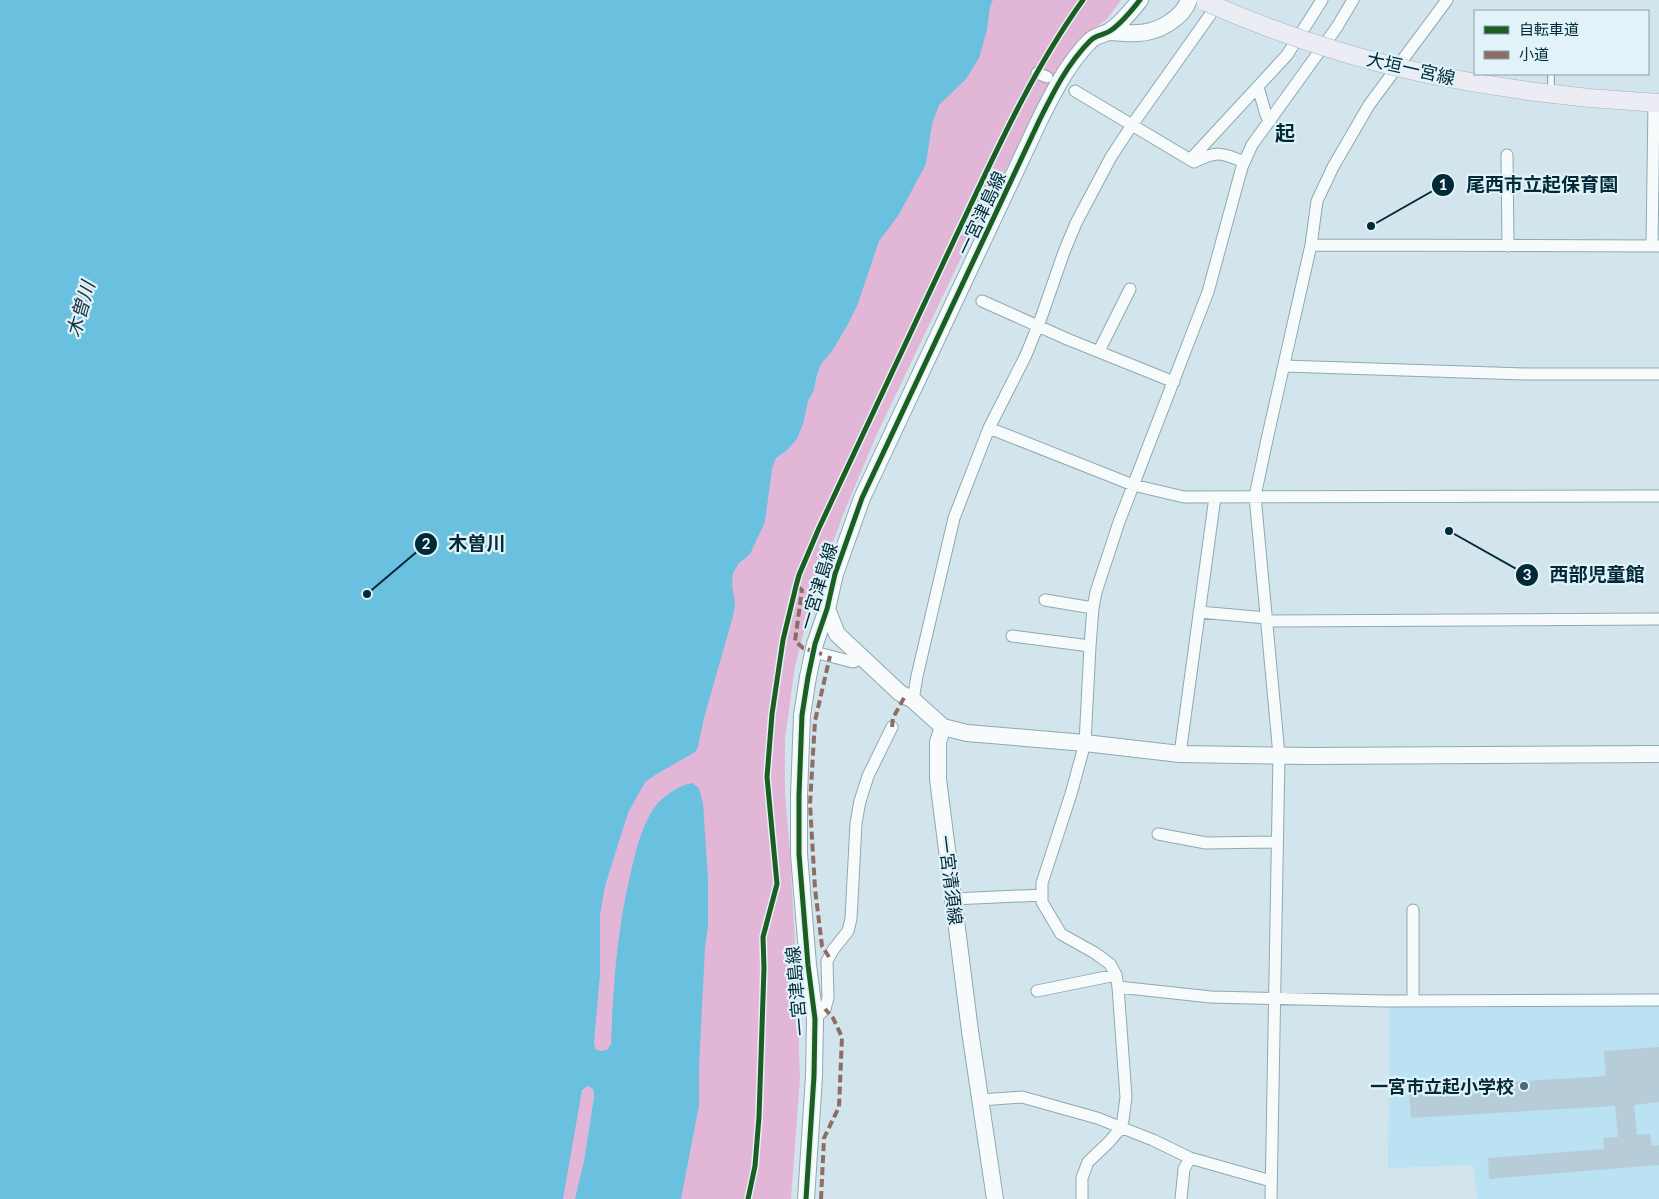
<svg xmlns="http://www.w3.org/2000/svg" width="1659" height="1199" font-family="Lato,'Noto Sans JP',sans-serif">
<style>
.built{fill:#bbe2f2}
.green{fill:#e2b6d7}
.water{fill:#6ac0df}
.building{fill:#b7ccd9}
.lines{fill:none;stroke-linecap:round;stroke-linejoin:round}
.lane-casing{stroke:#8ea9b2;stroke-width:8}
.street-casing{stroke:#8ea9b2;stroke-width:13}
.secondary-casing{stroke:#8ea9b2;stroke-width:18}
.primary-casing{stroke:#a5b0be;stroke-width:19}
.lane{stroke:#f8fbfc;stroke-width:5.5}
.street{stroke:#f8fbfc;stroke-width:11}
.secondary{stroke:#f8fbfc;stroke-width:16}
.primary{stroke:#ebecf4;stroke-width:18}
.primary-bridge-casing{stroke:#a5b0be;stroke-width:19;stroke-linecap:butt}
.primary-bridge{stroke:#ebecf4;stroke-width:18}
.quiet{stroke:#8d6e63;stroke-width:4;stroke-dasharray:8 4;stroke-linecap:butt}
.cycleway-casing{stroke:#e1f2f9;stroke-width:8}
.cycleway{stroke:#1b5e20;stroke-width:5}
.poi-dot{fill:#4a6b77;stroke:#e1f2f9;stroke-width:2}
.labels{text-anchor:middle;dominant-baseline:central;stroke-width:4.5;stroke-linejoin:round;paint-order:stroke}
.street-label{font-size:18px;fill:#012a38;stroke:#e1f2f9}
.poi-label{font-size:18px;font-weight:bold;fill:#012a38;stroke:#e1f2f9;text-anchor:end}
.water-label{font-size:19px;font-style:italic;fill:#1a323c;stroke:#e1f2f9}
.quarter-label{font-size:20px;font-weight:bold;fill:#012a38;stroke:#e1f2f9}
.leader{fill:none;stroke:#012a38;stroke-width:2}
.callout-dot{fill:#012a38;stroke:#e1f2f9;stroke-width:2}
.mark-label{font-size:15px;text-anchor:middle;font-weight:bold;fill:#fff}
.callout-label{font-size:19px;text-anchor:middle;font-weight:bold;fill:#012a38;stroke:#e1f2f9;stroke-width:4.5;stroke-linejoin:round;paint-order:stroke}
</style>
<rect width="100%" height="100%" fill="#d2e4ec"/>
<path class="built" d="M1659,1005V1199H1477L1473,1165L1388,1168L1390,1007Z"/>
<path class="green" d="M990,0H1121L1107,19L1081,38L1057,69L960,260L876,436L843,515L812,600L795,666L785,739V793L790,853L796,963L800,1079L791,1199H614L611,1053L600,1054L589,1045L586,899L746,520L919,128Z
M588,1086L592,1087L595,1090L594,1097L584,1162L576,1199H556L570,1096Z"/>
<path class="water" d="M0,0H993L990,6L987,30L979,58L966,79L939,105L932,124L926,164L898,216L879,241L857,306L847,326L832,351L821,364L816,378L814,390L808,401L803,424L797,439L786,451L776,458L772,469L765,522L750,554L739,563L733,573L732,585L735,603L733,616L704,718L698,747L695,752L655,775L645,782L628,813L605,886L600,915V975L594,1042L595,1049L601,1051L607,1050L611,1044C613,988 617,931 630,876C635,854 640,831 652,811C660,798 677,786 692,783L699,788L703,803L708,879V924L705,948L699,1066V1105L681,1199H575L584,1161L594,1097C594,1091 594,1088 588,1086L582,1090L563,1199H0Z"/>
<path class="building" d="M1659,1047V1102L1634,1105L1637,1135L1650,1134L1652,1146L1659,1145V1165L1489,1179L1488,1158L1604,1149L1603,1138L1618,1137L1615,1106L1411,1118L1409,1088L1606,1076L1604,1051Z"/>
<g class="lines">
<defs>
<path id="lane" d="M1551,74V92"/>
<path id="street" d="M1037,73L1047,77
M1258,87L1266,115L1270,121
M1075,91L1194,162C1217,151 1220,152 1244,162
M1507,155L1508,246
M1190,160L1287,55L1322,0
M1311,245L1659,246
M1652,246L1654,103
M982,301L1067,339L1174,382
M1099,351L1130,289
M1284,366L1524,374H1659
M989,428L1133,485L1184,497L1659,496
M1045,600L1093,608
M1199,612L1267,618
M1268,621L1659,619
M1012,636L1090,646
M822,654L853,662L862,658
M913,700L917,676L954,518L989,428L1026,355L1041,318L1064,252L1076,223L1111,157L1132,125L1220,1
M1180,754L1215,497
M1158,834L1206,843L1276,842
M953,899L1042,895
M1413,910V1001
M1118,987L1211,997L1385,1001L1659,1000
M1037,991L1116,975
M815,1019L825,1009L828,998L827,961L833,950L848,931L851,919L856,823L860,801L868,776L892,727
M981,1100L1022,1097L1097,1118L1153,1140L1190,1158L1271,1181
M1082,1199V1178L1088,1162L1109,1142L1121,1128L1123,1120L1126,1097L1118,987L1116,975L1110,964L1095,953L1061,934L1042,902V883L1071,794L1085,743L1090,646L1093,608L1096,592L1119,522L1208,292L1242,167L1252,145L1337,27L1353,0
M1181,1199L1184,1169L1190,1158
M1271,1199L1279,755L1255,496L1268,435L1311,245L1317,201L1333,167L1369,105L1447,0"/>
<path id="secondary" d="M1109,32C1119,32 1128,34 1137,33C1157,33 1182,19 1189,0
M827,609L837,634L900,693L913,700L943,727L967,733L1085,743L1180,754L1310,756L1659,754
M943,727L938,742V779L970,1031L995,1199
M806,1199L814,1076L815,1019L808,965L799,854V796L802,715L808,677L815,644L827,609L835,574L862,498L1040,119C1054,91 1068,63 1090,41C1095,35 1104,35 1110,31C1122,23 1131,11 1140,0"/>
<path id="primary" d="M1536,92L1589,98L1659,103"/>
</defs>
<use href="#lane" class="lane-casing"/>
<use href="#street" class="street-casing"/>
<use href="#secondary" class="secondary-casing"/>
<use href="#primary" class="primary-casing"/>
<use href="#lane" class="lane"/>
<use href="#street" class="street"/>
<use href="#secondary" class="secondary"/>
<use href="#primary" class="primary"/>
<defs>
<path id="primary-bridge" d="M1206,2C1276,33 1352,58 1427,74C1463,81 1499,87 1536,92"/>
</defs>
<use href="#primary-bridge" class="primary-bridge-casing"/>
<use href="#primary-bridge" class="primary-bridge"/>
<path class="quiet" d="M798,587L802,590L795,641L803,648L822,654
M892,727L893,718L905,696
M829,957L822,946L815,889L810,804L815,721L830,656
M821,1199L824,1138L839,1107L842,1037L833,1018L825,1009"/>
<defs>
<path id="cycleway" d="M748,1199L755,1166L759,1117L764,968L763,937L777,884L767,777L772,714L783,640L796,586L799,575L819,528C865,431 911,334 956,236C994,156 1031,72 1083,0
M806,1199L814,1076L815,1019L808,965L799,854V796L802,715L808,677L815,644L827,609L835,574L862,498L1040,119C1054,91 1068,63 1090,41C1095,35 1104,35 1110,31C1122,23 1131,11 1140,0"/>
</defs>
<use href="#cycleway" class="cycleway-casing"/>
<use href="#cycleway" class="cycleway"/>
</g>
<circle class="poi-dot" cx="1524" cy="1086" r="5"/>
<g class="labels">
<g class="street-label">
<text transform="translate(1411 68) rotate(13)">大垣一宮線</text>
<text transform="translate(981 213) rotate(-65)">一宮津島線</text>
<text transform="translate(818 586) rotate(-73)">一宮津島線</text>
<text transform="translate(951 880) rotate(83)">一宮清須線</text>
<text transform="translate(796 991) rotate(-95)">一宮津島線</text>
</g>
<g class="poi-label">
<text x="1514" y="1086">一宮市立起小学校</text>
</g>
<g class="water-label">
<text transform="translate(80 309) rotate(-74)">木曽川</text>
</g>
<g class="quarter-label">
<text x="1285" y="132">起</text>
</g>
</g>
<path class="leader" d="M1371 226L1443 185M367 594L426 544M1449 531L1527 575"/>
<g class="callout-dot">
<circle cx="1371" cy="226" r="5"/>
<circle cx="367" cy="594" r="5"/>
<circle cx="1449" cy="531" r="5"/>
<circle cx="1443" cy="185" r="12"/>
<circle cx="426" cy="544" r="12"/>
<circle cx="1527" cy="575" r="12"/>
</g>
<g class="mark-label">
<text x="1443" y="190">1</text>
<text x="426" y="549">2</text>
<text x="1527" y="580">3</text>
</g>
<g class="callout-label">
<text x="1542" y="191">尾西市立起保育園</text>
<text x="477" y="550">木曽川</text>
<text x="1597" y="581">西部児童館</text>
</g>
<rect x="1474" y="10" width="175" height="65" fill="#e1f2f9" stroke="#87a2ac"/>
<rect x="1484" y="26" width="25" height="8" fill="#1b5e20" stroke="#87a2ac"/>
<text x="1519" y="35" font-size="15" fill="#012a38">自転車道</text>
<rect x="1484" y="51" width="25" height="8" fill="#8d6e63" stroke="#87a2ac"/>
<text x="1519" y="60" font-size="15" fill="#012a38">小道</text>
</svg>
